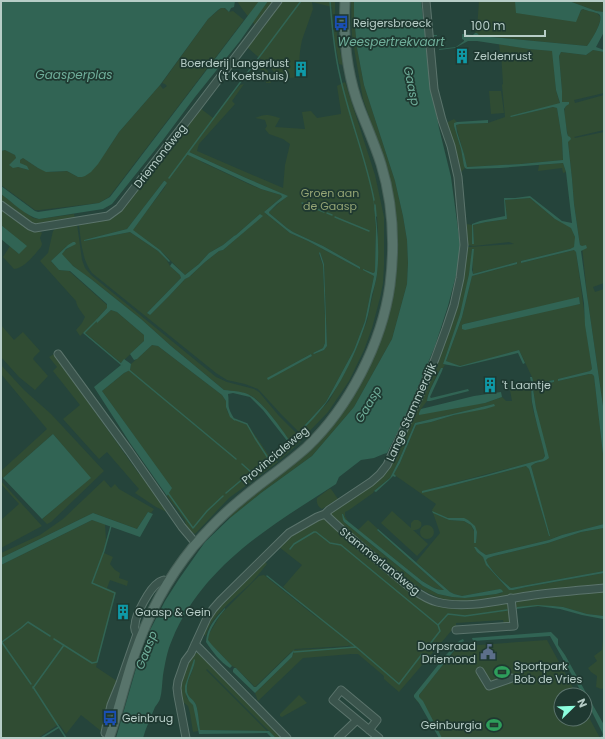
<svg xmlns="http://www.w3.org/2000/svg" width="605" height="739" font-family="Poppins,sans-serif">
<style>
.green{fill:#304c33;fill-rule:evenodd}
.water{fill:#316454}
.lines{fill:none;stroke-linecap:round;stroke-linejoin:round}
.stream{stroke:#316454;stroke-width:1.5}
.minor-casing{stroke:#5b746c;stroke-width:9}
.major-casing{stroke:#476058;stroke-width:11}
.minor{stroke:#3a544c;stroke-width:7}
.major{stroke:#58746b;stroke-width:9}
.labels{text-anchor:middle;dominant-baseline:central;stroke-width:3.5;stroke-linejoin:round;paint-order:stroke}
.poi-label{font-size:11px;fill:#b7cdc7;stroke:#1f3931;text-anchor:start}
.street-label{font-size:11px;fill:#b7cdc7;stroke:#1f3931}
.park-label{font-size:11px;fill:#94a474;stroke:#1f3931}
.water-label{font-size:12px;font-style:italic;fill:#6fae9a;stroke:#1f3931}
</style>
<rect width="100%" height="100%" fill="#25443b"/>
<path class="green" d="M237,1H276L255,25L243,10Z
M282,1H335V17H336L337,36L343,65L339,64L334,37L332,7L312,2L313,9L302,40C299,54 299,63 300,77L279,79L270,67L248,48V45Z
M351,1H354V16L357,48L364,85L395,181L403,216L407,240L408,263L407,284L392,339L354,407L312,456L261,493L230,518L229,514L306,451L358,387L395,274L379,146L363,99L355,54L352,35Z
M479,1H518L580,13L582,9L597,13L601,18C598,28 594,38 587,46L480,36L477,33H475L477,29Z
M569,1H604V12L596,11Z
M221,8H224L229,12L233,11L244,20L109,197L99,203L40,210H35L1,185V151L5,150L15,155L16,158L14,167H18L29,170L20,163V160L23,158L38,168L51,172L67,171L78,177L108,149L119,132L160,85L163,89L167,86L165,84L162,83L208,19Z
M499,44L529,49L553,51L556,90L560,104L529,111L510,117L553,107L557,108L562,139L563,160L521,164L467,167C464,153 459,139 456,125L460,124L488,123L505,117L502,85L503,84L501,52H500Z
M593,50L604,52V93L574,100L575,103L604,95V130L574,137L575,138L604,132V283L593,287L595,292L604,289V413L587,295L582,246L580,245L579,239L574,204L572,179L568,142C569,133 562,115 565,108C565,106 568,103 569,102L562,103V91L559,56L561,52L586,55Z
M259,62L268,71L271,83H266L265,73L257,67L252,75L254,79L248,76L256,64Z
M345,82L375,175L384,217V265L383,283L380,298L372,328L364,350L349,381L328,412L304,437L281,414L258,389L245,384L227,380L216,373L92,273C82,260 81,241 79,225L80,224L110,219L113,217L120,210L200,108L213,118L240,85L244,84L232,101L235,104L199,144L197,151L283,188L285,165L290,144L283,139L269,134L265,129L267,126L265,120L255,118C266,113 269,115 280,118L275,127L305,129L302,112L311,111L317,118L341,114V112L337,86ZM189,152L246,178L287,196L269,212V213L287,228L293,232L323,246L360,267V269L308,241L290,233L264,212L282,197L281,195L261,189L251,185L202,162ZM164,181L166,182L165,187L132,230L160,250L185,275L199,264L209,253L223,245L234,236L236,235L260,214L262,216L223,250L219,251L205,262L189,277L185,279L169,296L150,315L147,313L181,278L180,275L170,266L166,259L158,251L130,232L84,241V240L127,229ZM374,202L377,217L378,232L377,275L367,321L356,349L345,372L329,401L303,429L302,428L304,426L326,402L354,350L365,321L374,276L364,269L373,273H374L375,271L376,227ZM320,252L324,264L327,346L324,350L314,354L313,353L323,348L325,343V315L323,265L319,255ZM311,354L312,356L268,379V378Z
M489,91H501L504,113L491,114Z
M454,119L457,122L454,123V126L461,149L465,168L459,174L447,125L448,122Z
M563,163L566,172L563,173L562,168L538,171L539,165Z
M1,194L33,218L39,219L74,214L75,218L33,224L1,202Z
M530,198L555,219L571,227L575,237V247L570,249L521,261V263L574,250L576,252C582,291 586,330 592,369L590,371L558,379V381L589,374H592L594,376L604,463V524L562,535L549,540L486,555L480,551L476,547L477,552L483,557L489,568L509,590H513L526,587L604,573V585L473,602L447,601L426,592L412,583L351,535L332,518L331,513L333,510L381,474L462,290L463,284L462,277L468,247L514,244L509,242L474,246L466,245L465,243L467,224L472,225V243H474L473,225L486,222L507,219L505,200ZM472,249L473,274L517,262V264L472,276L462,317L446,361L447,362L460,366L465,365L519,350L532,377L534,384L554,380V382L536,386L533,389L536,408L546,460L533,464L531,466L549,536L529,469L526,466L447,487L422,492L430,489L537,461L543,459L545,456C543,437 527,403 532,386L510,390L512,401H506L502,397L485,403L421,409L427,401C428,391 436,377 441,368H443L445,365L443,364C453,335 465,305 469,274C471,266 471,257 472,249ZM579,298L580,304L462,325L464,324ZM494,404L454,415L431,422L416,425L400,463L394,474L396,476L436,504L432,510L440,533L416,562L450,592L454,594L462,596L500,589L502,593L465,598L452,597L438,594L423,586L344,522L343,520V514L345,519L349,523L345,516V512L349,510L373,493L374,491L390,478L399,460L415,423ZM432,512L448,518L468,520L477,532L476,542L474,543V531L471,525L464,521L449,520Z
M1,207L42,233L40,238L42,244L41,247C34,255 25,268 14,269L3,257L10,246L19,254L13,235L1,225Z
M77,224L82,260L85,268L91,275L216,377L227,382L254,389L259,392L279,416L297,434L301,441L280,460L278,456L288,444L289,447C288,443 287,438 285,435C279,425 259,398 249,395C241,392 232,391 224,390L171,346L141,319L91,279L79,271L62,256V254L64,251L70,247L68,245L51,261L59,270L69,271L107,305V308L96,320L97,322L111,310L117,312L144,335V341L121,363L84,332L80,336L76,330L82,323L85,317C82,312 77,308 76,301L40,261L48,253L53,231L56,228Z
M1,325L14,340L23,332L40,351L34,357L33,359L48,376L35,390L19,377L1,357Z
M152,345L158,346L222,395L226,401V407L228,413L235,420V419L248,425L270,457H275L278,462L229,498L195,534C190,531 185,526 185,520L167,496L171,488L102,391L124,373L130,370L131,364Z
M54,354L139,474L142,473L171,514L156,507L135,493L139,489L107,452L99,459L63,419L80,405L53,371L57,367L49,357Z
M1,365L24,390L51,414L104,471L51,522L47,524L42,519L90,478L53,434L3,478L1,474V471L47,429L1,374Z
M104,480L111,488L115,484L119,489L154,509L151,513L148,512L137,529L93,513L1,558V553L40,535L63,519Z
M1,481L42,526L1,548V520L19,504L1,484Z
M329,489H331L338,499L322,509C318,507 316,502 317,498Z
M392,511L411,528V523L414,520H418L421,522C423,528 418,530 413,530L428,544L417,556L381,523Z
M324,517L330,524L348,539L435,604L504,602C511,604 511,616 509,622L504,624L503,620L456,623V629L452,630L399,692L384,679V676L358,654H351L303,658L258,701L255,693L292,657L294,650L289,654L255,687L236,668L232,666L206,639L221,614L259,576L264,575L321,621L283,587L302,565L279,547L291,536ZM349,645L351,647L294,650L295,649L348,646Z
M92,520L105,524L106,540L104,553L113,557L110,564L115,570L120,573L119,578L128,581L127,586L110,580L107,588L116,592L96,667L117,681L110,700L101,731L81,715L66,734L59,724L38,738H1V565Z
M368,520L378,529L377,530L444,590V591L432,587L422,581L358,530Z
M420 532a7 7 0 1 1 14 0a7 7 0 1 1-14 0Z
M604,528V571L511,588C503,582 489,569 486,560L488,558L494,556L548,543L581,532Z
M263,560L267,564C262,570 257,577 251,583C238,596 209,617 206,636L202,633L216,611L242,585L262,563Z
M595,591H604V616L587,614L563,607L553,606L517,607L515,608L516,603L519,601Z
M547,640L577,695H561V719H585V710L600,738H440L429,714L416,700L426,685L461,643L463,644L465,646Z
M603,640L604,688L601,689L596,687L597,676L591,672L588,668L597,661L594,656L602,650Z
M194,653H199L284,738H276L207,669L206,670L267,731L200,730C199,724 198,707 195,703C191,698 187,696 187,690C186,679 196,669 194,660C191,671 185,681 186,694C186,700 192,701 194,706C196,714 197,723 198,731L193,732L190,713L188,706L183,702C182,695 180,689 181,682C182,672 188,660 194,653Z
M299,695L307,703L282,717L280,716V714Z"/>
<path class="water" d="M1,1H235L234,7L231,8L229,12L225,8H221L218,10L208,19L160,85L119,132L98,164L91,172L85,176L82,177H78L67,171L46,172L38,168L23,158L20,160V163L27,166L29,170L18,167L13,168L9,165L16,158L15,155L5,150L1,151Z
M259,1H268L240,41L195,97L163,140L128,184L112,204L103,209L39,219C26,216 12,202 1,194V186L35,211L38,212L99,203L110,197Z
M354,1H421L425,34L428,35H437V36L428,37L426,38L432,91L439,128L451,177L460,244V260L448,306L435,346L408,411L387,453C382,454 379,456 374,458C370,459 365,459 361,460L339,477L336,484C271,526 203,565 172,640C167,651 165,664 163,675C162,683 162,692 160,699C159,702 157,704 155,707C151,717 146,727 143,738H116L137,665L149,632L165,601L179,579L205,542L230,518L261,493L312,456L354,407L392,339L407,284L408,263L407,240L403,216L395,181L364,85L357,48L354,16Z
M515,1H569L596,11L604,12V32L596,47L604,50V54V52L593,50L586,55L561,52L559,56L562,91V102H569V104L566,106L564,109L567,133L568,136L570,137L571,139L568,142L572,179L574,204L579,239L580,245L582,246L586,245L587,248L581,251L587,295L604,413V463L594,376L592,374H589L558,381V379L590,371L592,369L585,325L584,303L576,252L574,250L521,263V261L570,249L574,247L575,237L571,228L555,219L530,198L505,200L507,219L486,222L473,225L474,244H472V224L480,221L505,216L504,198H515L530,196L562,221L572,223L566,172L563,163L500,168L467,169L465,168L464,166L461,149L454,126V123L457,122L488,120V123L460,124L456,125L457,132L464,154L467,167L521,164L563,160L562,139L557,108L553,107L511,117L510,116L560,103L556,90L552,51L529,49L477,41H468L455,48L439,50V49L456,47L464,41V40L462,39V34L473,35L475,33H477L480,36L587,46C591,41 605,19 599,14C595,12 587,11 583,9L581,10L576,22L516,13Z
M189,152L246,178L288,196L277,204L269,212V213L287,228L293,232L323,246L360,267V269L308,241L290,233L264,212L282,197L281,195L261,189L186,154Z
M164,181H165L167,183L133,230L160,250L170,261L169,262L158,251L130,232L84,241V240L127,229Z
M373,195C377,221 380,248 377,274C376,281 374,288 372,295C370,304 369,313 366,322C354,360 333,402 303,429H302L304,426L326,402L354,350L365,321L374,276L363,270V269L373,273H374L375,271L376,227Z
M260,214L263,216L223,250L219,251L205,262L189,277L185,279L169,296L150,315L147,313L181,278L180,275L170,266L172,263L185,275L199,264L209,253L223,245L234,236L236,235Z
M1,225L27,246L19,254L1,239Z
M73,242H75L76,244L66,249L62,254L73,266L91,279L141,319L171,346L224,390C232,391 244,391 251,396C264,403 283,431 292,444L289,447L288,442L263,410L250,397L233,393L228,394C229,399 228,404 229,408C230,413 234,417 235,421L230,417L226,407V401L222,395L158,346L152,345L137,359L134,360L130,354L144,341V335L117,312L111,310L97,323L96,320L107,308V304L70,271L59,270L51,261L68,245Z
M472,249H474L472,270L473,274L517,262V264L472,276L462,317L446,361L460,366L519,350L525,363L523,364L518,353L460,367L443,364L460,314L469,274Z
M320,252L324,264L327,346L324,350L314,354L313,353L323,348L325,343V315L323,265L319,253Z
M579,297L580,304L465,330L462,329V325L464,324Z
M311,354L312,356L268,380L267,378Z
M124,359L131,364L130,370L124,373L102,391L172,488L167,496L130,443L94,387L121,365V363Z
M441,368H443L442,371L430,397L431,398L468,389L469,391L430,401H427C428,391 437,377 441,368Z
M530,377H532L534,384L554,380V382L536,386L533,389L536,408L549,458C544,463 536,461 531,466L550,536H549L529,469L526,466L447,487L422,493V491L486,475L543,459L545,456L544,451C540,435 535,419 532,402C531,394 532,386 530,377Z
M501,392L502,397L485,403L419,415V413L421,409L474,396Z
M494,404L495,406L485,409L454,415L431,422L416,425L400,463L394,474L396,476L395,477L393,476L388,481L376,492L374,491L390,478L399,460L415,423Z
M53,434L91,478L42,519L3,478Z
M432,511L448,518H464L468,520L475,526L477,532L476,543H474V530L471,525L464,521L449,520L433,513Z
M148,512L153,514L140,537L92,520L1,565V558L93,513L137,529Z
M342,514H343L345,519L350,523L422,581C429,585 437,591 444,590L377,530L378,529L450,592L454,594L462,596L500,589L502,590L503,592L496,594L465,598L452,597L438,594L423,586L344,522L343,520Z
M604,524V528L581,532L548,543L494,556L488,558L486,560C489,569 503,582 511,588L604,571V573L526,587L513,590H509L489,568L486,565L483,557L477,552L474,547H476L480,551L486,555L549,540L562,535Z
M537,605L553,606L563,607L587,614L604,616V626L603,619L582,615L560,609L538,606L516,609L517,607Z
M225,608V609C218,618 209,629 208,640L212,645L232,666L230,668C220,662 212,651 206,642C207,627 215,619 225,608Z
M551,632L558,639V645L565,655L604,725V738H599L603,735L602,732L585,698V695H583L550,636L473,641L472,638Z
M463,639L464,641L460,643L419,695V697L423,701L442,738H439L419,703L414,697V695L446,655L459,641Z
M294,650L292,657L255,693L233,672V670L234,668H236L254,687H256Z
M194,659L195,660C194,671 186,679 187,690C187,697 192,698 195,703C198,707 199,724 200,730L269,731L276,738H272L267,733L199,734L193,705L189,701L185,692V686Z"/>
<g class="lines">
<path class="stream" d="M330,1C332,26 334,52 340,76C349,118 366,158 374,200
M169,178L301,1
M302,203L324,212
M375,205L376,216
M327,213L332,215
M335,217L369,231
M97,320L84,333L122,365
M129,370L236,459
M234,419L247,424L255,438L268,458L251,472L242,464
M168,493L193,528L207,511L223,496
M226,493L251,472
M290,549L294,544L314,532H316L330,543L341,545L438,625L440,631L426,649
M267,576L356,647L399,684L422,654
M438,625L448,614L465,616L507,610
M54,639L92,663L97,662L115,593L92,583L104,551L111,526
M1,641L31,684
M2,642L21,628L28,622L50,636
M294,652L356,647
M33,687L66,738
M33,688L64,645
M41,738L59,727"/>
<defs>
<path id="minor" d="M1,205L30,226L35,228L108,216L119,208L199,105L278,1
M58,354L129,451L182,527L193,540L197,543
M325,514C343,532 363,548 382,564C398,577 418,597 437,602C468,610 503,599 534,595C557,592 581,590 604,588
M456,630L514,626L511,598
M195,644L287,738
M480,671L489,686L512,678
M369,730L377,720L341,690L333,700L379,738
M110,735L105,733L108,718L111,705L120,683L137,634C135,631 134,628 135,625C135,615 150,588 158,583C160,581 162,581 164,580L168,582
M186,738L178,696L177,688L178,681L185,661L191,653L207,618L213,609L220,601L289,533L317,517L325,514L329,510L371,482L380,474L387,465L418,399L435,359L446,329L454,305L460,278L464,245L458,177L451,146L442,120L434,89L426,1
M338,738L357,720"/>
<path id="major" d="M109,738C119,710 125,681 135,653C148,615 168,578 193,547C207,531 222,515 238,502C260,483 285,467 307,447C349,407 382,343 390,285C395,245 393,203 381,164C375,145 367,127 360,109C347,75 343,37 345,1"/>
</defs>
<use href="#minor" class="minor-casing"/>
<use href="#major" class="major-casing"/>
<use href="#minor" class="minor"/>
<use href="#major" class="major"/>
</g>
<defs>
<symbol id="bus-bare" viewBox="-9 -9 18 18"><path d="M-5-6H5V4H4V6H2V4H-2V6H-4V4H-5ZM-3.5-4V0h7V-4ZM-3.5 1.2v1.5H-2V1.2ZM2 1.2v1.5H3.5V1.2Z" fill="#1a4fb4" stroke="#1f3931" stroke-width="2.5" paint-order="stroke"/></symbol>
<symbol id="building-bare" viewBox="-9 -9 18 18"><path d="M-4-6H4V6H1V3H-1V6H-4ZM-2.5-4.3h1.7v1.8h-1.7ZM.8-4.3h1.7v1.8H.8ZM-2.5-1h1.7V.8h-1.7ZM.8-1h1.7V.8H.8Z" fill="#0f9aa8" stroke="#1f3931" stroke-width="2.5" paint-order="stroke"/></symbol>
<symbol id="civic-bare" viewBox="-9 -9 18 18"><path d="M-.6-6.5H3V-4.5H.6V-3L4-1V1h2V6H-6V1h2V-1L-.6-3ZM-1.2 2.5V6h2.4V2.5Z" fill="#5c6f8a" stroke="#1f3931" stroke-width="2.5" paint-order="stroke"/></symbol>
<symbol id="stadium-bare" viewBox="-9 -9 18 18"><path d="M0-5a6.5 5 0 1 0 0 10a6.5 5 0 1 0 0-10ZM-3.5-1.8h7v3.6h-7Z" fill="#2e9e5b" stroke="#1f3931" stroke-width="2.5" paint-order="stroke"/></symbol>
</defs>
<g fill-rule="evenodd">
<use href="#bus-bare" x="330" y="12" width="22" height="22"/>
<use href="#building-bare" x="451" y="45" width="22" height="22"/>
<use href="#building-bare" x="290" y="58" width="22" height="22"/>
<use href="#building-bare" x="479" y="374" width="22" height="22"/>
<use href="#building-bare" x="112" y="601" width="22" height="22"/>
<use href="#civic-bare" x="477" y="641" width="22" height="22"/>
<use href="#stadium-bare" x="491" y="661" width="22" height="22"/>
<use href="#bus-bare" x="99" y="707" width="22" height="22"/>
<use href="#stadium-bare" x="483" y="714" width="22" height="22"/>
</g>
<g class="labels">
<g class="poi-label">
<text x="353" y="23">Reigersbroeck</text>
<text x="474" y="56">Zeldenrust</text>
<text x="289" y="63" text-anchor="end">Boerderij Langerlust<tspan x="289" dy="13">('t Koetshuis)</tspan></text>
<text x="502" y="385">'t Laantje</text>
<text x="135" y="612">Gaasp &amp; Gein</text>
<text x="476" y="646" text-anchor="end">Dorpsraad<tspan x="476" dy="13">Driemond</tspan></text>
<text x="514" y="666">Sportpark<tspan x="514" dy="13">Bob de Vries</tspan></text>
<text x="122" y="718">Geinbrug</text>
<text x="482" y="725" text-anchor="end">Geinburgia</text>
</g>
<g class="street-label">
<text transform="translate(160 156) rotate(-52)">Driemondweg</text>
<text transform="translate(411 412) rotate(-66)">Lange Stammerdijk</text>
<text transform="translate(275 455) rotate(-40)">Provincialeweg</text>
<text transform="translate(380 561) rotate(39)">Stammerlandweg</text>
</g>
<g class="park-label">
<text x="330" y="193">Groen aan<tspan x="330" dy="13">de Gaasp</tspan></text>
</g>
<g class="water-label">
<text x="391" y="41">Weespertrekvaart</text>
<text x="74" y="74">Gaasperplas</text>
<text transform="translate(412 86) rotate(78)">Gaasp</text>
<text transform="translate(368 404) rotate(-59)">Gaasp</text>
<text transform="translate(146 650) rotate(-69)">Gaasp</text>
</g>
</g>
<rect width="605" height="739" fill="none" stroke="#b7cdc7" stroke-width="4"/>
<g transform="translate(573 707) rotate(67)"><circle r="19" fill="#1f3931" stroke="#5c746d"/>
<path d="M0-3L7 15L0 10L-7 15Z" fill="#8cfede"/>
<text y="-6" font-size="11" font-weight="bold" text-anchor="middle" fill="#b7cdc7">N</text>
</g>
<path d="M465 30v6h80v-6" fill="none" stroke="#b7cdc7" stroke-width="2"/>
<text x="471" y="30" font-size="12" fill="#b7cdc7" stroke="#1f3931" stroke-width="3" paint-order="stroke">100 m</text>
</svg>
